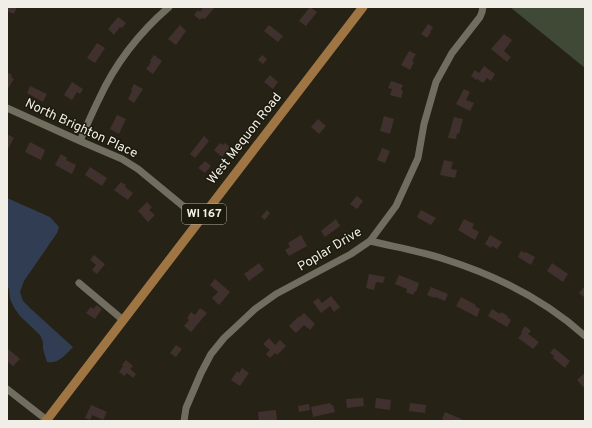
<svg xmlns="http://www.w3.org/2000/svg" width="592" height="428" font-family="Overpass,sans-serif">
<style>
.green{fill:#3f4935}
.water{fill:#313d52}
.building{fill:#40312e}
.lines{fill:none;stroke-linecap:round;stroke-linejoin:round}
.minor{stroke:#716e60;stroke-width:7}
.major{stroke:#a07544;stroke-width:9}
.labels{text-anchor:middle;dominant-baseline:central;stroke-width:3;stroke-linejoin:round;paint-order:stroke}
.shield{fill:#1c190d;stroke:#b0aea5;stroke-width:1}
.shield-label{font-size:12px;font-weight:bold;fill:#f0eee6}
.street-label{font-size:13px;fill:#f0eee6;stroke:#1c190d}
</style>
<rect width="100%" height="100%" fill="#262316"/>
<path class="green" d="M510,7H585V68L574,59Z"/>
<path class="water" d="M7,198L50,217L59,227L57,233L24,281L20,292L23,301L31,309L73,347C65,355 59,364 47,362L43,349V342L40,335L20,316L15,309L10,299L9,289L7,286Z"/>
<path class="building" d="M7,7H17L14,14L7,11Z
M203,7H215L205,19L202,18L200,20L194,15L198,10L200,12Z
M310,7L317,12L306,26L299,21Z
M118,17L126,23L122,28L120,27L114,35L108,29Z
M428,24L433,27L430,32H431L427,38L421,34Z
M180,25L186,31L176,45L168,39Z
M269,25L283,36L278,42L264,31Z
M504,34L512,40L504,51L511,57L507,62L491,49Z
M97,43L105,48L95,63L87,58Z
M409,51L416,54L412,61L414,62L410,70L401,65Z
M154,55L162,61L153,74L146,69L151,62L150,61Z
M262,55L267,59L263,64L258,60Z
M484,66L495,74L491,81L487,78L483,83L477,79L476,80L471,76L475,70L479,73Z
M7,72L12,75L11,77L14,79L7,90Z
M270,75L278,82L273,89L264,82Z
M391,81L403,85L401,90L403,91L401,98L390,95L392,89L388,88Z
M72,82L83,89L80,94L77,92L72,100L64,95Z
M134,84L143,89L134,103L128,99L132,91L131,90Z
M30,86L47,94L43,102L27,93Z
M464,89L470,92L466,100L474,103L470,111L456,104Z
M117,115L126,119L119,134L110,129Z
M384,116L394,119L390,134L380,131Z
M454,117L463,119L459,134L457,133L456,139L448,138Z
M318,119L326,126L319,134L311,127Z
M7,134L14,138L7,151Z
M204,136L209,141L195,158L190,154Z
M30,142L45,150L41,160L25,152Z
M220,143L223,145L225,143L230,147L222,157L214,150Z
M382,148L390,151L385,163L377,160Z
M61,154L67,158L66,160L76,165L72,174L55,165Z
M444,160L453,162L451,169L457,170L455,178L440,175Z
M205,161L211,166L205,173L198,168Z
M90,167L107,178L102,186L85,175Z
M121,182L126,185L125,187L133,193L128,200L114,190Z
M357,196L363,201L357,209L350,204Z
M147,202L152,207L149,210L155,215L148,222L138,211Z
M267,210L270,213L265,220L261,217Z
M421,210L436,218L431,225L417,217Z
M336,219L340,226L325,237L321,231Z
M464,219L474,224L472,228L479,232L475,240L458,230Z
M301,235L307,246L289,256L285,250L290,247L288,243Z
M490,235L502,242L497,249L492,246L491,248L485,244Z
M521,251L525,253L526,252L535,257L531,265L518,257Z
M94,255L105,264L97,274L92,270L96,265L90,260Z
M259,263L264,270L249,281L244,274Z
M552,263L568,274L563,282L547,271Z
M369,274L385,277L383,283L376,282L374,290L366,288Z
M399,275L419,283L416,292L415,291L413,295L406,292L407,289L395,284Z
M215,279L230,292L219,305L212,298L218,292L210,285Z
M585,286V298L579,293Z
M431,287L448,294L445,301L435,297V298L427,295Z
M331,296L340,307L334,312L330,306L321,313L313,302L318,298L322,303Z
M461,297L476,305L475,306L480,309L477,317L456,306Z
M97,305L102,309L95,319L86,313L91,307L93,309Z
M200,308L207,313L191,332L184,326L189,320L187,318L191,312L195,315Z
M492,309L500,314L501,312L508,316L507,317L511,320L507,327L488,316Z
M304,313L315,324L310,330L304,325L296,333L289,326L299,316L300,317Z
M525,326L531,331L528,334L539,342L533,349L518,338L522,333L521,332Z
M269,338L275,345L280,340L286,346L277,355L275,353L270,358L266,354L270,350L263,344Z
M176,345L182,349L176,357L170,353Z
M7,348L20,359L13,366L7,361Z
M554,348L570,361L565,368L553,358L554,356L550,353Z
M126,360L133,366L130,369L136,374L133,378L127,373L124,376L119,372L123,366L122,365Z
M242,368L249,373L240,386L231,380L237,371L239,373Z
M585,373V389L577,380Z
M363,398L364,406L347,408L346,399Z
M376,398L391,400L390,410L375,408Z
M330,403L331,405H333L335,412L313,417L311,407Z
M410,403L426,405L425,413L409,411Z
M309,404L310,410L299,412L298,406Z
M91,405L107,412L103,420L92,415L90,420L85,418Z
M276,410L277,421H259L258,412Z
M445,412L466,421H446L442,419Z"/>
<g class="lines">
<path class="minor" d="M7,108L80,141L122,159L138,169L200,220
M80,141C86,127 92,113 99,99C115,64 140,32 169,7
M370,241C395,247 420,251 444,259C495,275 545,300 585,336
M79,283L123,320
M7,389L48,421
M184,421L186,408L201,373L211,354L224,338L238,325L255,309L276,294L351,254L370,241L396,206L418,158L424,124L436,82L452,53L480,17L482,12L483,7"/>
<path class="major" d="M46,421L363,7"/>
</g>
<g class="labels">
<rect class="shield" x="182" y="204" width="44" height="20" rx="3"/>
<g class="shield-label">
<text x="204" y="214">WI 167</text>
</g>
<g class="street-label">
<text transform="translate(81 129) rotate(25)">North Brighton Place</text>
<text transform="translate(245 139) rotate(-52)">West Mequon Road</text>
<text transform="translate(330 250) rotate(-31)">Poplar Drive</text>
</g>
</g>
<rect width="592" height="428" fill="none" stroke="#f0eee6" stroke-width="16"/>
</svg>
